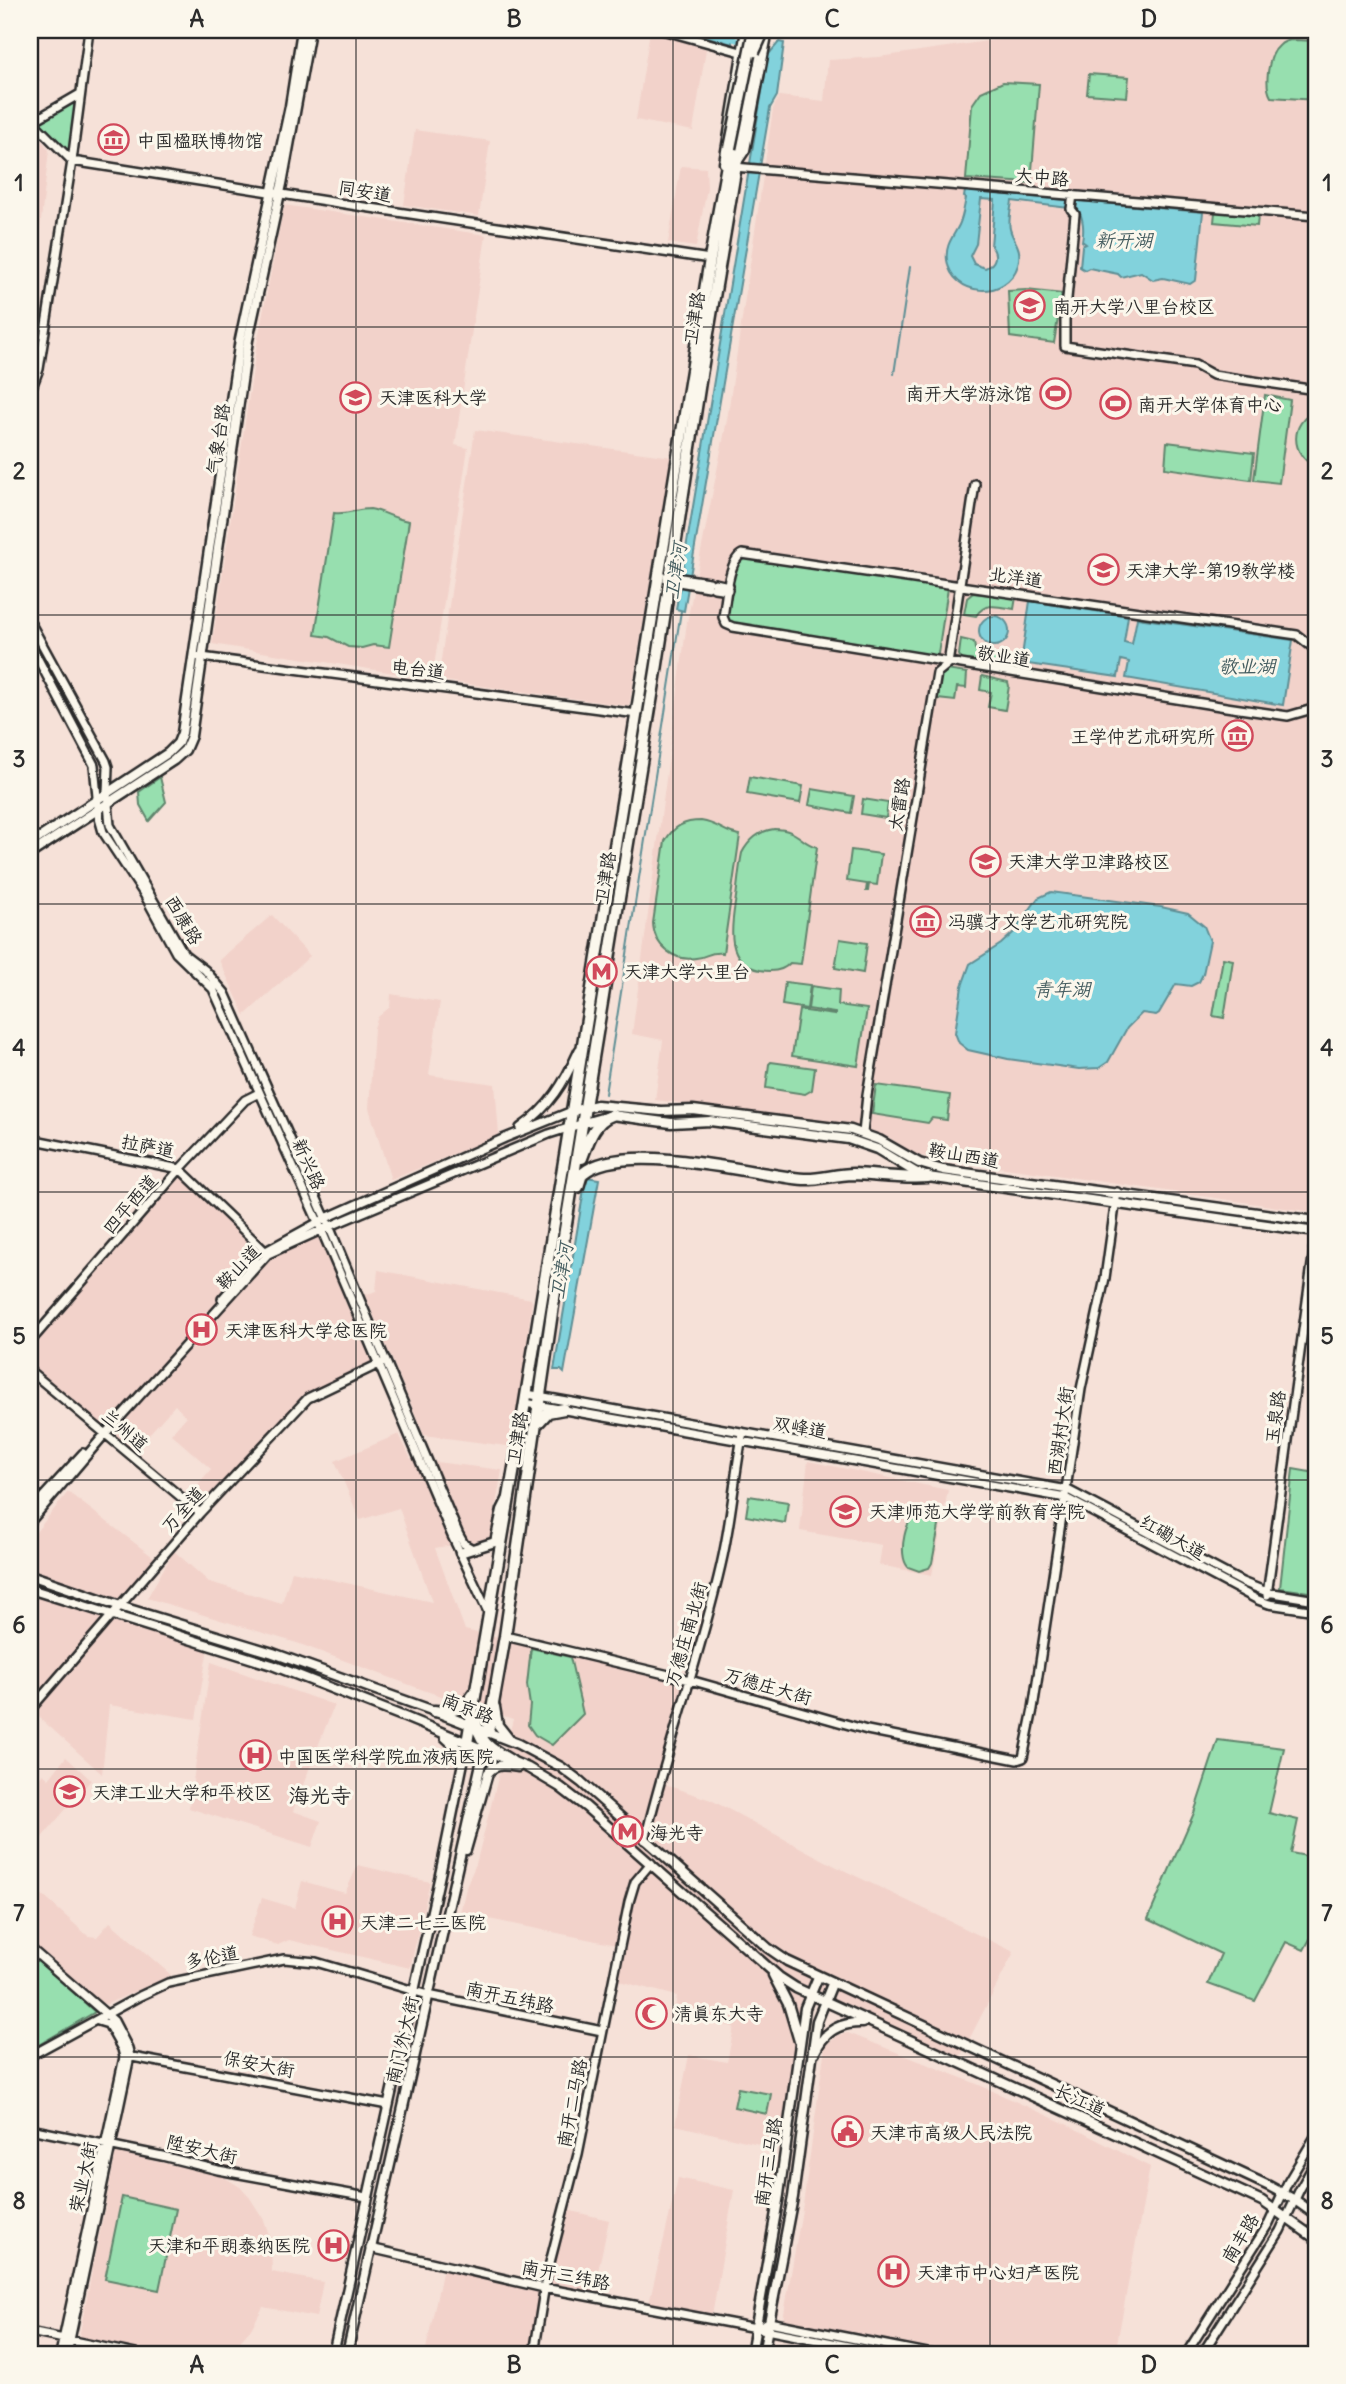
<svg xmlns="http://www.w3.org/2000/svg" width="1346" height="2384" font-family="Delius,'LXGW WenKai TC',sans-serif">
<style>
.built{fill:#f2d2ca}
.green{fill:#97dfaf;stroke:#61856d;stroke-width:2}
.water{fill:#82d2dc;stroke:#5f8f95;stroke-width:2;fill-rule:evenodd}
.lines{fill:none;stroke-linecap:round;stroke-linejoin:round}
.stream{stroke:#5f8f95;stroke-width:2}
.canal{stroke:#82d2dc;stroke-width:5}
.secondary-casing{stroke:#2b2b2b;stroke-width:12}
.primary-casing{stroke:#2b2b2b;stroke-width:13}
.highway-casing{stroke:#2b2b2b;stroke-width:15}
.secondary{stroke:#fbf7ec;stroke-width:7}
.primary{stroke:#fbf7ec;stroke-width:8}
.highway{stroke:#fbf7ec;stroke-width:10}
.primary-bridge-casing{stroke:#2b2b2b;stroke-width:13;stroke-linecap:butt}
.highway-bridge-casing{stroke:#2b2b2b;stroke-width:15;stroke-linecap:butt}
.primary-bridge{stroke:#fbf7ec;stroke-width:8}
.highway-bridge{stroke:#fbf7ec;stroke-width:10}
.grid{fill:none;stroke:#2b2b2b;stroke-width:2;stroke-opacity:0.55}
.labels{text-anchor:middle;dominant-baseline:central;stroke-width:6;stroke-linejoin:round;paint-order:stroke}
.poi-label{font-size:18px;fill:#2b2b2b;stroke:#fbf7ec;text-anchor:start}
.street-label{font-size:18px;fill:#2b2b2b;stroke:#fbf7ec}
.water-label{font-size:19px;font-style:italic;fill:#455d60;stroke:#fbf7ec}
.quarter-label{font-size:21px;fill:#2b2b2b;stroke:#fbf7ec}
.neatline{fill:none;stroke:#2b2b2b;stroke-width:2.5}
.grid-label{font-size:23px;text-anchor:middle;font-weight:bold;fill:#2b2b2b}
</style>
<rect width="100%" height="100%" fill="#f6e1d8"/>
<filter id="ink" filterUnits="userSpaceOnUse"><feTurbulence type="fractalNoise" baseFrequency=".0143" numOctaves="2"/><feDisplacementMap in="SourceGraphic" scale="14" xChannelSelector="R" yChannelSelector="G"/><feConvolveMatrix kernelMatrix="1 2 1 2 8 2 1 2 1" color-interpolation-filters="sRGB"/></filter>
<g filter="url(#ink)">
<path class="built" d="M1062,30H1316V1194L1313,1212L915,1155L890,1138L861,1127L655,1100L663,1040L632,1034L687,622L727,420L773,109L779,96L824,101L828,60L879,57Z
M650,31L706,49L693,131L636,120Z
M415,130L490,141L479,216L404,205Z
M36,133L49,150L38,247L30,246V136Z
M681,166L706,168L707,188L696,247L668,243Z
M284,205L486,235L455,445L468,448L432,679L212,644L256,349Z
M475,430L672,457L629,706L438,680Z
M272,915L310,956L245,1015L219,960Z
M391,994L440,1002L429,1075L495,1084L499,1135L391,1180L369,1108L374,1028L378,1017L390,1007Z
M181,1175L269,1257L319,1234L350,1312L373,1363L308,1392L201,1509L187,1497L211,1469L171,1434L186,1417L175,1405L134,1451L30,1364V1349Z
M378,1270L531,1299L532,1302L514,1447L424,1435L365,1295L376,1291Z
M399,1434L411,1459L502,1470L490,1539L435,1548L465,1630L685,1683L666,1785L711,1800L835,1866L1014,1952L959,2059L819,1994L801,2002L781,2149L675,2125L689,2055L727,2062L734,2027L674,2013L677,1996L615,1980L621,1946L460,1913L467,1884L476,1864L513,1719L426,1691L297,1643L147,1598L174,1551L209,1582L282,1603L292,1571L432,1602L399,1508L360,1520L335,1461Z
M808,1461L948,1490L932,1575L879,1565L882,1545L800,1531Z
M68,1492L157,1560L108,1615L208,1648L196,1719L109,1705L102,1774L30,1709V1527L36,1532Z
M211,1662L334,1705L293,1811L321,1821L312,1847L189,1808Z
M66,1757L91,1780L37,1843L30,1837V1778L35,1782L43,1774L49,1779Z
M358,1865L430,1882L410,1968L289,1940L278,1945L249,1936L262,1898L295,1908L302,1881L345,1893Z
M30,1884L88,1936L97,1937L110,1922L171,1975L107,2004L99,2003L30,1944Z
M848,2033L977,2084L1064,2123L1150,2167L1115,2354H969L783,2320L804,2198L825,2046L839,2035Z
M116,2152L224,2177L240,2187L250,2198L264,2220L271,2241L272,2272L323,2282L316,2317L263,2307L251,2329L236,2346L219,2354H161L79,2337Z
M678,2178L734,2190L712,2316L649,2304Z
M567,2210L609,2220L593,2294L549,2285Z
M443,2268L539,2290L530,2354H425Z"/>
<path class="green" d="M1295,40L1316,41V100L1271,97C1264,85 1268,55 1279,46C1283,41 1289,40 1295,40Z
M1089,74L1129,77L1127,97L1087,94Z
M1003,82L1039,84L1031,183L966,179L972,105L981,92Z
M82,97L73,163L34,123Z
M1215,212L1258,216L1257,226L1214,222Z
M1026,290L1062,294L1054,343L1010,337L1008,291Z
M1265,395L1290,400L1279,483L1254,480Z
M1316,411V467C1290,455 1289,422 1316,411Z
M1167,442L1254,453L1251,480L1165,468Z
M370,509C384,511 394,519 409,521L389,647L373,645L362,648L348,647L329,637L315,635L334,513C347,515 356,509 370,509Z
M745,558L948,588L937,660L730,623L726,614L734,568Z
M973,593L1016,597L1014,609C1000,607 985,601 976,616L964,614L967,598Z
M961,639L974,642L975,649L982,654L1006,657L1004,668L963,661L959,655Z
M946,670L967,673L966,688L957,687L955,701L938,699L941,672Z
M982,676L1008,682L1009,686L1005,710L988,707L991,692L980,690Z
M160,777L166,802L149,821L140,805L139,792Z
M750,777L803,786L800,803L747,794Z
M812,789L854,796L851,813L809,805Z
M863,799L888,803L886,818L861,814Z
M701,821C720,824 724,833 740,835L723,953C709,951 708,957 696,958C674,962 654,946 653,923L665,841C674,826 684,821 701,821Z
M774,829C799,829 800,843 817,847L801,964L790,963C783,971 771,972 760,970C723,962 732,923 736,897C738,882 739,867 742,853C749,840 759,831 774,829Z
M851,850L881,854L877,885L869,884L868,891H866L867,884L847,881Z
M840,939L867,943L863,973L835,968Z
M1223,958L1233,960L1224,1018L1213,1016Z
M785,982L810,985L807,1009L782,1005Z
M811,986L839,990L838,1005L867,1009L858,1066L792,1056L799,1010L835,1015V1013L808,1009Z
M771,1062L815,1068L812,1090L805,1094L766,1088L769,1064Z
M876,1085L950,1095L947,1120L932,1118L928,1123L872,1114Z
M1293,1469L1316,1473V1593L1280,1588Z
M749,1496L788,1502L785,1523L746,1516Z
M921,1510L934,1513L939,1520V1526L932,1563L929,1568L919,1571L908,1567C897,1555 905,1515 921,1510Z
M531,1648L570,1657L583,1714L552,1745L535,1735L528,1725L530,1705L527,1685Z
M1218,1740L1284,1748L1269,1813L1298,1820L1291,1853L1316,1858L1309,1892L1316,1895V1928L1304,1950L1286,1942L1255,2001L1208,1984L1221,1954L1148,1919L1194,1813Z
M30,1954L95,2012L35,2047L30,2043Z
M738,2088L771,2094L767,2114L734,2107Z
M122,2197L176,2209L159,2290L105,2279Z"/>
<path class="water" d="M683,30H717L735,35L732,38V44Z
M779,42L784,43L777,96L770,108L684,611L676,609L768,55Z
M965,191L1203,212L1196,280L1190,284L1163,278L1153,280L1141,272L1121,277L1118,274L1089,268L1085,270L1080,267L1082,246L1086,244L1082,241C1084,232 1084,216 1077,209L1012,201C1011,209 1008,221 1010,229C1013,242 1023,246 1018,265C1007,301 952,297 947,260C945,245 953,237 959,225C963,217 964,207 966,198L964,197ZM981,199L995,200L991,246C998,254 996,264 985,268L974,264L970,256L976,244Z
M1030,601L1128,616L1124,642L1132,644L1137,618L1293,640L1283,705L1126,678L1129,662L1121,660L1118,677L1021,663Z
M979 631a15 15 0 1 1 30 0a15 15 0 1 1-30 0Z
M1051,892L1161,907L1188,913L1204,926L1210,941L1203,974L1199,982L1191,986L1176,984L1159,1013L1156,1015L1142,1013L1127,1028L1108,1062L1099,1068L1079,1069L1008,1059L968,1050L959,1043L955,1033L962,986L970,964L1001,944L1013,933L1038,898Z
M586,1177L599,1179L564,1373L561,1370H554Z"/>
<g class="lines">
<path class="stream" d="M894,374L910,267
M605,1094L681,611"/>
<path class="canal" d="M726,37L747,43"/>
<defs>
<path id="secondary" d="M662,30L741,52
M32,121L72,161L364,207L710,259
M30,123L80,94
M734,167L1316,216
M1073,195L1071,209L1075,214L1065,320V346L1195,365L1213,375L1316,390
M30,393L39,369L72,161L89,30
M667,576L709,582
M667,580L708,587
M715,583L729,586
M714,588L728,590
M30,622L106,761L108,767L107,793L110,825L184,954L205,970L225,993L329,1226L459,1535L464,1544L471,1548
M30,644L94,765L99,818L103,832L144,894L176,953L213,989L318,1222L452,1536L489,1614
M1316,650L1297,635L742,554C728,561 726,601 723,617L726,624L733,627L1226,707L1288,716L1316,708
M194,656L637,714
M520,1128C551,1106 564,1083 579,1050
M863,1133L867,1095L937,673L948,664L975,484
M30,1139L180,1169L268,1254
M264,1252L326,1218L505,1138L572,1111
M222,1299L256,1261
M30,1342L180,1169L245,1100L259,1093
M30,1371L200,1513
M527,1394L1068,1490L1242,1582L1267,1592L1316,1600
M525,1403L1066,1498L1258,1600L1269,1604L1316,1611
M30,1511L83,1453
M30,1522L105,1434L268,1254L321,1230L549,1134L584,1123
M1267,1595L1316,1235
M505,1636L690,1680L867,1730L1017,1760L1023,1758L1033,1709L1081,1389L1105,1278L1117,1192
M30,1710L200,1513L308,1398L381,1363
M645,1840C667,1747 700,1657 721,1565C731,1523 734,1479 742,1437
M30,1948L114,2021L128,2048L130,2056L67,2354
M30,2056L140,1996L168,1983L284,1959L316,1962L428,1995L602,2031
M127,2056L388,2105
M30,2129L162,2156L218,2170L367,2197
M370,2248L544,2288L756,2328
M30,2332L136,2354
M60,2354L124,2057L122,2049L108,2024L98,2021
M534,2354L546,2278L578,2154L629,1902L635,1882L651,1863
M889,2354L756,2328L769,2322L932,2354
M1186,2354L1269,2223L1288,2182L1316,2135
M1202,2354L1280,2231L1300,2189L1316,2161"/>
<path id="primary" d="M737,162L745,150L768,30
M724,163L746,30
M30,844L168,753L178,743L182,733L240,339L290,106L302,30
M30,854L174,760L185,750L191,736L248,340L282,184L310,30
M572,1111L597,1105L661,1111L693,1110L851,1130L879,1140L919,1163L943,1170L1316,1221
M584,1123L612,1115L671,1123L710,1121L848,1139L877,1149L915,1172L928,1177L1316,1232
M1314,1249L1316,1244
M460,1553L495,1542L502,1510L507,1500
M30,1575L129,1609L273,1653L434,1711L518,1744L561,1767L581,1782L768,1948L787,1961L1269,2186L1295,2200L1316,2215
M30,1589L272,1665L407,1718L528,1768L560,1787L586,1807L779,1977L796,1988L1262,2201L1316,2239
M495,1707L498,1725L509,1739
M445,1737L458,1749L462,1764
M466,1850L488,1773C496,1763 506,1765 518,1767
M773,1975L788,2004L799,2041
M815,2052C824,2031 840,2022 863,2023
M333,2354L441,1870L467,1743
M347,2354L485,1746
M751,2354L779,2195L805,2008L818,1977
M763,2354L793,2197L817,2021L832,1984"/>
<path id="highway" d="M582,1158C588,1142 594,1121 612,1115
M578,1187L582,1174C623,1139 751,1175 804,1179C820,1180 836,1174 853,1174C878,1175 902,1179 928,1177
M538,1423L548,1412L564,1409
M434,1711C451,1713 464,1710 473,1695
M476,1717C476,1741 492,1750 511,1761
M488,1732L505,1636L556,1285L656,671L701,375L755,52
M467,1743L521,1427L710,259L730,148"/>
</defs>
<use href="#secondary" class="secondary-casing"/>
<use href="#primary" class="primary-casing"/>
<use href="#highway" class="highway-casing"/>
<use href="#secondary" class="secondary"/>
<use href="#primary" class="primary"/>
<use href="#highway" class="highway"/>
<defs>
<path id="primary-bridge" d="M755,52L765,30"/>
<path id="highway-bridge" d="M730,148L754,30"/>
</defs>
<use href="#primary-bridge" class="primary-bridge-casing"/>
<use href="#highway-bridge" class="highway-bridge-casing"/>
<use href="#primary-bridge" class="primary-bridge"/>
<use href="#highway-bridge" class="highway-bridge"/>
</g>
</g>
<path class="grid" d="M356,30V2354M673,30V2354M990,30V2354M30,327H1316M30,615H1316M30,904H1316M30,1192H1316M30,1480H1316M30,1769H1316M30,2057H1316"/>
<defs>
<symbol id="museum-ring" viewBox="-11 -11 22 22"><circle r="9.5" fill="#fbf7ec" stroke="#d1495b" stroke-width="1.5"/><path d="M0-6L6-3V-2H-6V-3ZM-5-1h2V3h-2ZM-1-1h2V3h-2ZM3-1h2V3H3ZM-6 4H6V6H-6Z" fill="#d1495b"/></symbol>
<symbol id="university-ring" viewBox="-11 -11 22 22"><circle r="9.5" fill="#fbf7ec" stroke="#d1495b" stroke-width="1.5"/><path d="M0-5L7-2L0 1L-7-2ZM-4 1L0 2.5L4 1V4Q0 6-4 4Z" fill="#d1495b"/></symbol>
<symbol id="stadium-ring" viewBox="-11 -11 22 22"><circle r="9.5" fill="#fbf7ec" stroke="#d1495b" stroke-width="1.5"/><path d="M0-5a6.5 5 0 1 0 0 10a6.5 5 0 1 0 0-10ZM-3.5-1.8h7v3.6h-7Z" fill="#d1495b"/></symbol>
<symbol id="metro-ring" viewBox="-11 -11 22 22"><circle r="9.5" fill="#fbf7ec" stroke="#d1495b" stroke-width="1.5"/><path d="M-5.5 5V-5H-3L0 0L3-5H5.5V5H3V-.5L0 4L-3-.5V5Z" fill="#d1495b"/></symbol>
<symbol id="hospital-ring" viewBox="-11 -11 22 22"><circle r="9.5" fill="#fbf7ec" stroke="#d1495b" stroke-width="1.5"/><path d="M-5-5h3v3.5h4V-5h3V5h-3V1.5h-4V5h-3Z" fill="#d1495b"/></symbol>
<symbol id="mosque-ring" viewBox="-11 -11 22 22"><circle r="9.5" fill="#fbf7ec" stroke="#d1495b" stroke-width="1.5"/><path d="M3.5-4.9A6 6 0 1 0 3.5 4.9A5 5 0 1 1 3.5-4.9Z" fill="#d1495b"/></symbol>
<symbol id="civic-ring" viewBox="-11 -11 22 22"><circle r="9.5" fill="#fbf7ec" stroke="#d1495b" stroke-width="1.5"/><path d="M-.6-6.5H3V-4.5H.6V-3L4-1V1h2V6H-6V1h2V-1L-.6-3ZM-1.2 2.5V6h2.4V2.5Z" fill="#d1495b"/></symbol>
</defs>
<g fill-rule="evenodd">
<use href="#museum-ring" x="96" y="122" width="35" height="35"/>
<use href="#university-ring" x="1012" y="288" width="35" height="35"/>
<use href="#stadium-ring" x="1038" y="376" width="35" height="35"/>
<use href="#university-ring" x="338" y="380" width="35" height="35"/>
<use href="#stadium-ring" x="1098" y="386" width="35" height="35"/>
<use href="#university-ring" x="1086" y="552" width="35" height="35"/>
<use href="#museum-ring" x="1220" y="718" width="35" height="35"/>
<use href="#university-ring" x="968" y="844" width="35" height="35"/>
<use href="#museum-ring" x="908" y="904" width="35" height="35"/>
<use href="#metro-ring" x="584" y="954" width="35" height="35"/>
<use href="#hospital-ring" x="184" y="1312" width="35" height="35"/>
<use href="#university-ring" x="828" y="1494" width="35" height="35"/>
<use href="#hospital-ring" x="238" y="1738" width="35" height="35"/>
<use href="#university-ring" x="52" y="1774" width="35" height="35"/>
<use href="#metro-ring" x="610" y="1814" width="35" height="35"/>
<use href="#hospital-ring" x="320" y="1904" width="35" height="35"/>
<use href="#mosque-ring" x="634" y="1996" width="35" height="35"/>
<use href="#civic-ring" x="830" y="2114" width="35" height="35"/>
<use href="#hospital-ring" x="316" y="2228" width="35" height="35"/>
<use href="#hospital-ring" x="876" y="2254" width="35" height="35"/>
</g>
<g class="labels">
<g class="poi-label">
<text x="137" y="140">中国楹联博物馆</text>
<text x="1053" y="306">南开大学八里台校区</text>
<text x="1032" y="393" text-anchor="end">南开大学游泳馆</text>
<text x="379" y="397">天津医科大学</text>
<text x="1138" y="404">南开大学体育中心</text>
<text x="1126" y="570">天津大学-第19教学楼</text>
<text x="1215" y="736" text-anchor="end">王学仲艺术研究所</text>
<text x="1008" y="861">天津大学卫津路校区</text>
<text x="948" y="921">冯骥才文学艺术研究院</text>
<text x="624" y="971">天津大学六里台</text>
<text x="225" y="1330">天津医科大学总医院</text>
<text x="869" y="1511">天津师范大学学前教育学院</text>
<text x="278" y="1756">中国医学科学院血液病医院</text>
<text x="92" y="1792">天津工业大学和平校区</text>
<text x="650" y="1832">海光寺</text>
<text x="360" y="1922">天津二七二医院</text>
<text x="674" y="2013">清真东大寺</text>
<text x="870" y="2132">天津市高级人民法院</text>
<text x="310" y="2245" text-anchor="end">天津和平朗泰纳医院</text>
<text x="917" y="2272">天津市中心妇产医院</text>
</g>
<g class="street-label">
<text transform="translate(1042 177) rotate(5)">大中路</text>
<text transform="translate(365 191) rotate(9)">同安道</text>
<text transform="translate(694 318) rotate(-81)">卫津路</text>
<text transform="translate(218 439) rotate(-82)">气象台路</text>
<text transform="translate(1016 577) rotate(8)">北洋道</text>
<text transform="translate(1004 656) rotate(9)">敬业道</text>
<text transform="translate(418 669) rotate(7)">电台道</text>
<text transform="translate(899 804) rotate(-81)">太雷路</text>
<text transform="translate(605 878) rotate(-81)">卫津路</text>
<text transform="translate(184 920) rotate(59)">西康路</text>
<text transform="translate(148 1146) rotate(11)">拉萨道</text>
<text transform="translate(964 1155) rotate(10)">鞍山西道</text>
<text transform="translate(309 1164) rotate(66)">新兴路</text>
<text transform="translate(130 1204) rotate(-49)">四平西道</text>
<text transform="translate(238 1267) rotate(-46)">鞍山道</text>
<text transform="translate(1275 1417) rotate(-82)">玉泉路</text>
<text transform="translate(800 1427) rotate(10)">双峰道</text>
<text transform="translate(125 1430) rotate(40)">兰州道</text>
<text transform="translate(1060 1431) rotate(-82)">西湖村大街</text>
<text transform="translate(517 1438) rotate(-81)">卫津路</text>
<text transform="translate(183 1509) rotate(-48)">万全道</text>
<text transform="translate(1173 1537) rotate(29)">红磡大道</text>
<text transform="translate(686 1634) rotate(-74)">万德庄南北街</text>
<text transform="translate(768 1686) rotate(16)">万德庄大街</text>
<text transform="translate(468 1708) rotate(21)">南京路</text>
<text transform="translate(212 1957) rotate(-11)">多伦道</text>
<text transform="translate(510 1997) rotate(12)">南开五纬路</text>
<text transform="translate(402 2040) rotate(-77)">南门外大街</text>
<text transform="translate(259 2064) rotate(11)">保安大街</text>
<text transform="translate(1080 2100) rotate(24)">长江道</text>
<text transform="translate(572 2103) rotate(-79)">南开二马路</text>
<text transform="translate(202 2149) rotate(13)">陞安大街</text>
<text transform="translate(768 2162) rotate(-81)">南开三马路</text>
<text transform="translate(83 2177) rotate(-78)">荣业大街</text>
<text transform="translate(1240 2238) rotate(-59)">南丰路</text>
<text transform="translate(566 2275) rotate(11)">南开三纬路</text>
</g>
<g class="water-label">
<text x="1124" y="240">新开湖</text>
<text transform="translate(675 571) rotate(-81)">卫津河</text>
<text x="1247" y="666">敬业湖</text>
<text x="1062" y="989">青年湖</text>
<text transform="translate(561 1271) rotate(-80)">卫津河</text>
</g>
<g class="quarter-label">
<text x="320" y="1795">海光寺</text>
</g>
</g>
<rect width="1346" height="2384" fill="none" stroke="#fbf7ec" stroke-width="77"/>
<rect x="38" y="38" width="1270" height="2308" class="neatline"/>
<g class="grid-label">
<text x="197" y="27">A</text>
<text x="514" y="27">B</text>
<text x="832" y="27">C</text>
<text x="1149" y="27">D</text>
<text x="19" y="191">1</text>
<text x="1327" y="191">1</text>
<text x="19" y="479">2</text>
<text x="1327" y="479">2</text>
<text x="19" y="767">3</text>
<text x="1327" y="767">3</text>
<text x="19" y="1056">4</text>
<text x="1327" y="1056">4</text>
<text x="19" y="1344">5</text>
<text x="1327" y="1344">5</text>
<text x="19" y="1633">6</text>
<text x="1327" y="1633">6</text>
<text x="19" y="1921">7</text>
<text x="1327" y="1921">7</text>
<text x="19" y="2209">8</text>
<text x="1327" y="2209">8</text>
<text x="197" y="2373">A</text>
<text x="514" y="2373">B</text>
<text x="832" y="2373">C</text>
<text x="1149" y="2373">D</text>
</g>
</svg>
